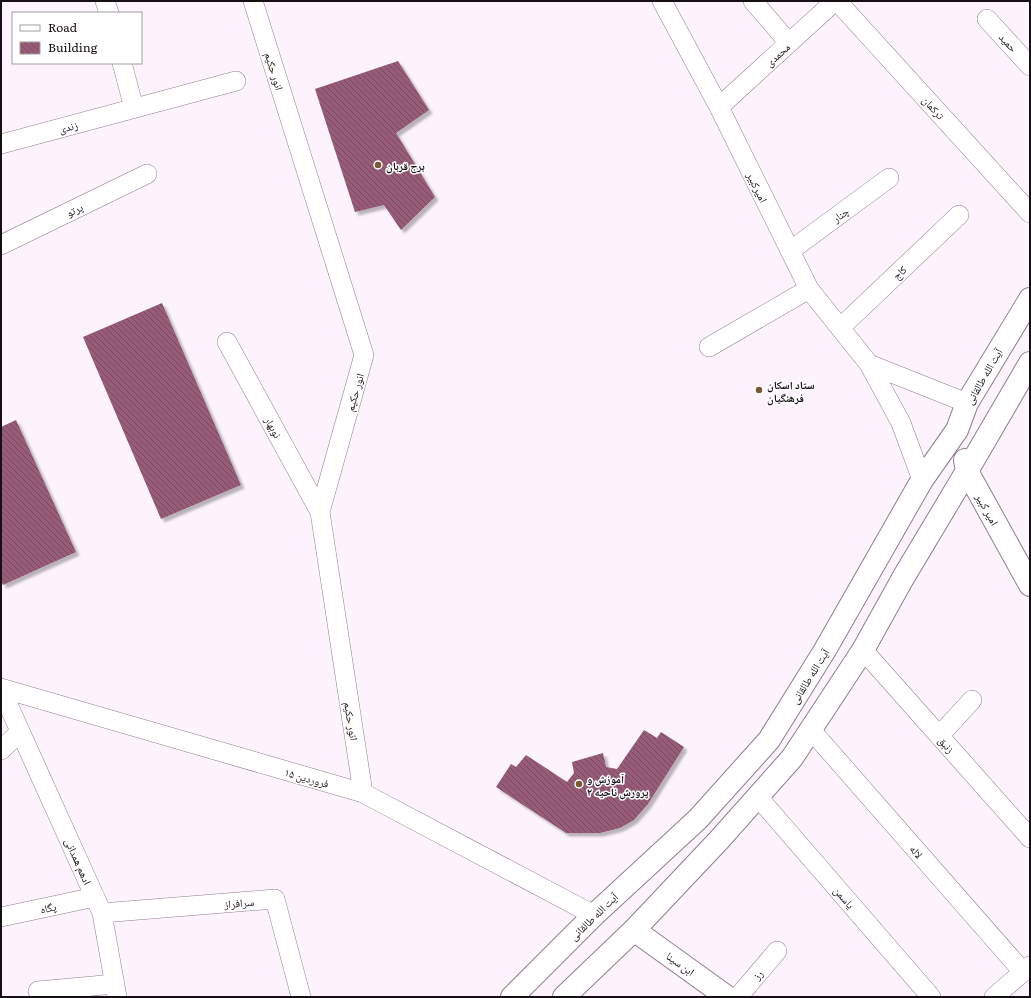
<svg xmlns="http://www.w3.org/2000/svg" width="1031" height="998" font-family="Literata,'Noto Naskh Arabic',serif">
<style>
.building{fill:url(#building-back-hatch);filter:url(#shadow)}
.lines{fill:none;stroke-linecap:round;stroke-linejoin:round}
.minor-casing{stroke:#927c8f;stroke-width:20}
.major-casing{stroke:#927c8f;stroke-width:24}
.minor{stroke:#fff;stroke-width:19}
.major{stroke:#fff;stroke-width:22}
.poi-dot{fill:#7a5a30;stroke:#fff;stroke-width:1.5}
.labels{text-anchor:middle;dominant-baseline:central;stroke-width:3;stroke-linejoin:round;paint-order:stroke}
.street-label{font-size:11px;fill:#170f16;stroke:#fff}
.poi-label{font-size:11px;font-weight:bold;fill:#170f16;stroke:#fff;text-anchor:start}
</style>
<defs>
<pattern id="building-back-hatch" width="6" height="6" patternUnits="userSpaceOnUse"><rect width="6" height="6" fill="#975b77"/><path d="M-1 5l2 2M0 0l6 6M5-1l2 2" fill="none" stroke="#7a4a61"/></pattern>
<filter id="shadow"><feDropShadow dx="3.5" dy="3.5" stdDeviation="1" flood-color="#0004"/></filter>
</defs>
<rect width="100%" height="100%" fill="#fdf3fc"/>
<path class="building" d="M398,61L429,110L396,133L435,197L401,230L384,205L355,212L315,89Z
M162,303L241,485L161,519L83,337Z
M16,420L76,552L3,585L1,581V427Z
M644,730L657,738L661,732L684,747L648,804L634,820L620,828L600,833H566L496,787L511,764L516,767L526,755L567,782L574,773L572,762L603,753L606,767L617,769Z"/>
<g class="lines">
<defs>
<path id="minor" d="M105,1L109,13
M253,1L364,355L320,512L363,793
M662,1L719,107L809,289L869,364L901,423L922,480
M753,1L789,43
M837,1L1030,213
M987,19L1030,66
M122,63L134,108
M719,107L835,1
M1,144L236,81
M1,245L147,174
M790,251L889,178
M840,328L959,215
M227,342L320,512
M709,347L809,289
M869,364L967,403
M863,650L1030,838
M1,688L363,793L594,915
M1,689L102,913L117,997
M811,730L1023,972
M939,736L972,700
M1,750L20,732
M758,797L931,997
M102,913L275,899L301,997
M1,917L95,897
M38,991L115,984
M738,997L777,951
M994,997L1030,966"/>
<path id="major" d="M965,460L967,471L1030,585
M634,930L727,997
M512,997L594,915L698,819L769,740L825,650L922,480L957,430L967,403L1030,299
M564,997L634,930L719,840L792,758L863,650L903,578L967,471L1030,363"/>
</defs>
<use href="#minor" class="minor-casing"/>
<use href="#major" class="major-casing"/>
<use href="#minor" class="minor"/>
<use href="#major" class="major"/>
</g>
<g class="poi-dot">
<circle cx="378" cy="165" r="4"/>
<circle cx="759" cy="390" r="4"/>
<circle cx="579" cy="784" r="4"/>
</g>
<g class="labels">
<g class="street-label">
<text transform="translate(1009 42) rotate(48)">حمید</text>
<text transform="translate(777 54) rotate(-42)">محمدی</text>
<text transform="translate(275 71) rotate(73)">انور حکیم</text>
<text transform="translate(934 107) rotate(48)">ترکمان</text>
<text transform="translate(68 126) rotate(-15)">زندی</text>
<text transform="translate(758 187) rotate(64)">امیرکبیر</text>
<text transform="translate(74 209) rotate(-26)">پرتو</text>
<text transform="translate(840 214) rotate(-36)">چنار</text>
<text transform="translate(899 272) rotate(-44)">کاج</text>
<text transform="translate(983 376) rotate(-60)">آیت الله طالقانی</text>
<text transform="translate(354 392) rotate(-74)">انور حکیم</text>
<text transform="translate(274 427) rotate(61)">نوبهار</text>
<text transform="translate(988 509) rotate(61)">امیر کبیر</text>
<text transform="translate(809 676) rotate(-58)">آیت الله طالقانی</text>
<text transform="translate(352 721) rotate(81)">انور حکیم</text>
<text transform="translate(947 744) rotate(49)">زنبق</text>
<text transform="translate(307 777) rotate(16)">۱۵ فروردین</text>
<text transform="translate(917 851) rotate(49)">لاله</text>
<text transform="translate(79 861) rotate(66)">ادهم همدانی</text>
<text transform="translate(845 897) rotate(49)">یاسمن</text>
<text transform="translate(239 902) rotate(-5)">سرافراز</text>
<text transform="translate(48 907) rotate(-12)">پگاه</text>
<text transform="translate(593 916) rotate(-44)">آیت الله طالقانی</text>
<text transform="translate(681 963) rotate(36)">ابن سینا</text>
<text transform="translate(757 974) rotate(-49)">رز</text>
</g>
<g class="poi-label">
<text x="386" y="165">برج قربان</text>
<text x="767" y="384">ستاد اسکان<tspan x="767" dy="13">فرهنگیان</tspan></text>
<text x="587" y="778">آموزش و<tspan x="587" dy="13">پرورش ناحیه ۲</tspan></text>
</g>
</g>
<rect width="1031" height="998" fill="none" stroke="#170f16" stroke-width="4"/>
<rect x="12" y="12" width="130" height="52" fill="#ffffff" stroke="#a29fa2"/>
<rect x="20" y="25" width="20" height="6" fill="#ffffff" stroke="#a29fa2"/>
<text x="48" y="32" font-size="12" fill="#170f16">Road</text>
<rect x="20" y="42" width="20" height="12" fill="url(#building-back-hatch)" stroke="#a29fa2"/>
<text x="48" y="52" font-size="12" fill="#170f16">Building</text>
</svg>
